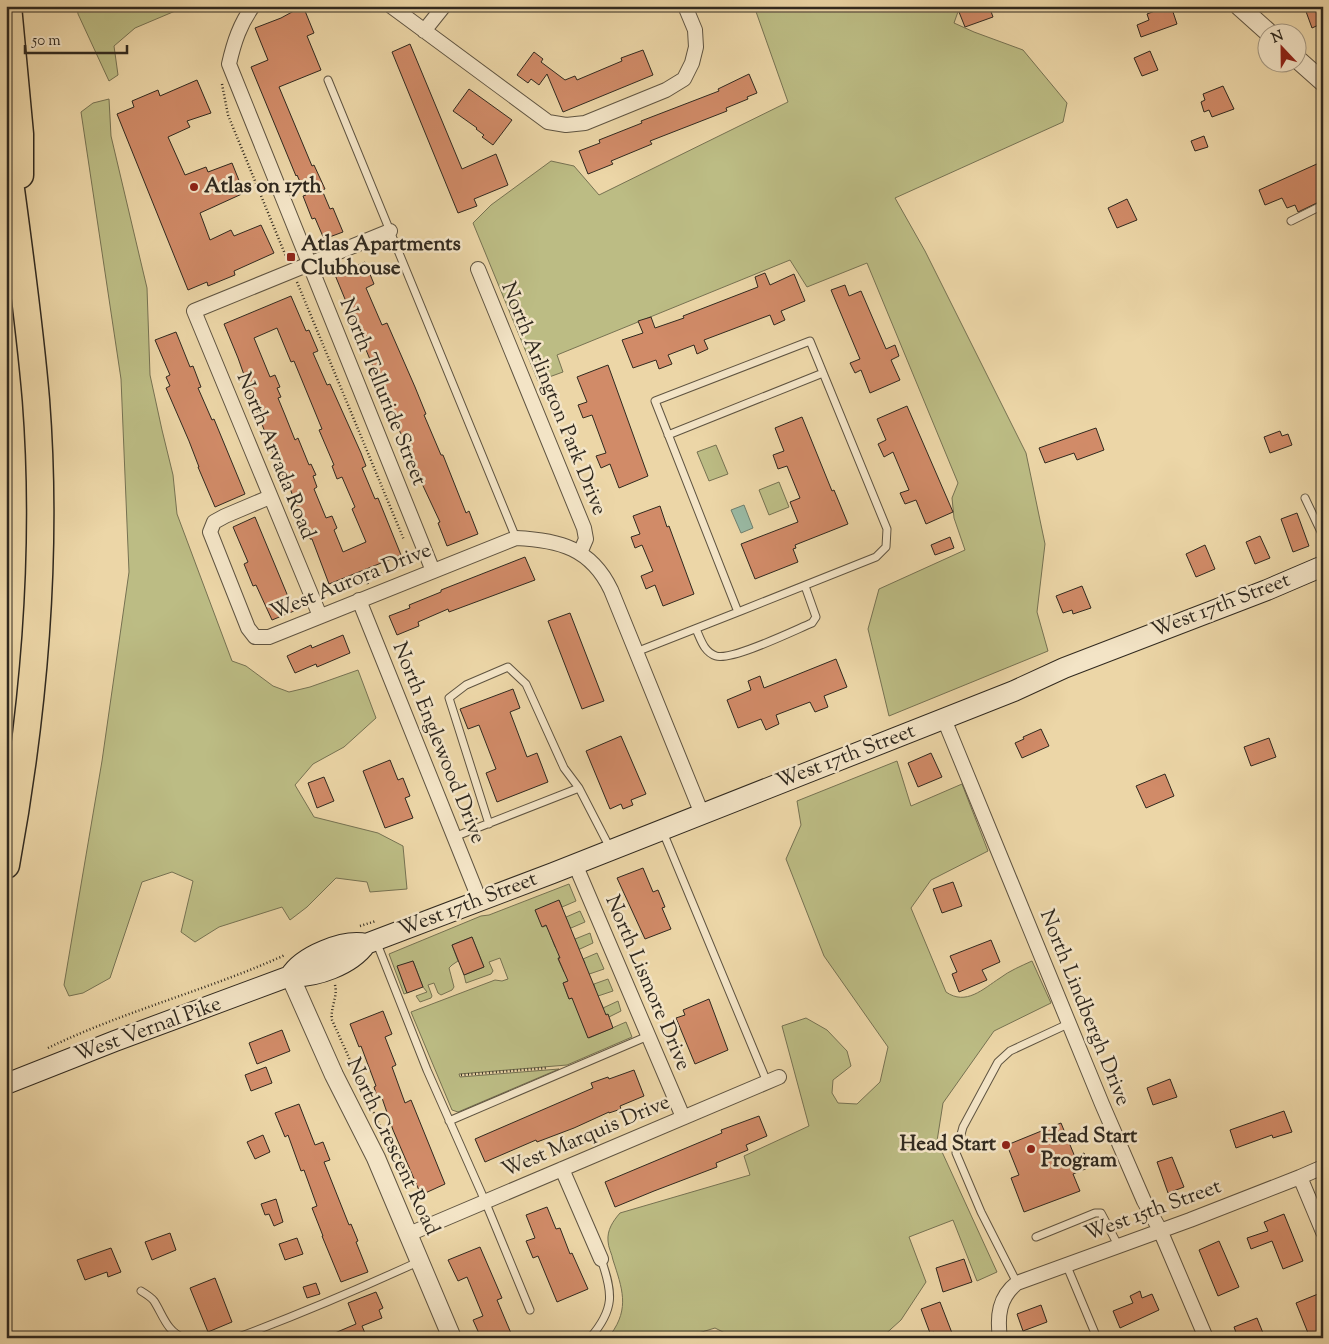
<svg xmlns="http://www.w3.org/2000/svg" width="1329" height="1344" font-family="'Sorts Mill Goudy',serif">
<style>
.green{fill:#bcbc84;stroke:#767252}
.water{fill:#99b9a3;stroke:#6f7f6e}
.building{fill:#d18b68;stroke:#30291f;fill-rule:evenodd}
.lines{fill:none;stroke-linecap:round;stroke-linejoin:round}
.service-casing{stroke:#5f5441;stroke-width:9}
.minor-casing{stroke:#5f5441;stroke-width:16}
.tertiary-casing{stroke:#5f5441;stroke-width:20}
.secondary-casing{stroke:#30291f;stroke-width:22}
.motorway-casing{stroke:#30291f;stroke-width:29}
.path{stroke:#30291f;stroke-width:2.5;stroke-dasharray:1 2.5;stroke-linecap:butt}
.service{stroke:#f3e4c6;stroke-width:7}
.minor{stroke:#f3e4c6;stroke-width:14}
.tertiary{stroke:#f3e4c6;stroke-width:18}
.secondary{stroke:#f3e4c6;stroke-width:20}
.motorway{stroke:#ecd6a7;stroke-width:26}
.poi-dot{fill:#8f2418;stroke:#f3e4c6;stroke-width:2}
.labels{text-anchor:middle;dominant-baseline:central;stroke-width:5;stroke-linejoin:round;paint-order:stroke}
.poi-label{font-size:21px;font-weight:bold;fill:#30291f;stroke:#f3e4c6;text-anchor:start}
.street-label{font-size:21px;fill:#30291f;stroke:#f3e4c6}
</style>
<rect width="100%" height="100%" fill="#ecd6a7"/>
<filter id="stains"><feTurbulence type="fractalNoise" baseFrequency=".004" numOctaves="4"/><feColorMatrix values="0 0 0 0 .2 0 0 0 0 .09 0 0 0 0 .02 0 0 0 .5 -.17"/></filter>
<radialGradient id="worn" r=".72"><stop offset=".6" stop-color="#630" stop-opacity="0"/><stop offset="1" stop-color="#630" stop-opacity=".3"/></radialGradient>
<path class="green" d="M77,6H187L135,28L114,46L118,75L109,81L78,14Z
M754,6H960L954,23L974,32L1023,50L1067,103L1063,122L895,198L925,251L1026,453L1045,544L1037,612L1048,651L889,716L868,629L879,589L965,550L954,518L952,498L958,483L867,263L807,287L790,260L557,355L563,372L538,381L473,223L491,205L551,161L574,166L599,195L788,102Z
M109,99L111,136L147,288L150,375L162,430L173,475L177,514L232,661L246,666L273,686L289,692L310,687L358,670L376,718L344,747L313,764L295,785L314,817L378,833L403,846L407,889L370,892L367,882L336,878L307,907L290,920L282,907L219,927L195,942L181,932L193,881L172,872L142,882L110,978L83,993L69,996L64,985L102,761L129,572L121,379L81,112L93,103Z
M716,445L728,474L709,481L697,452Z
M779,482L789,507L769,515L759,490Z
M897,761L911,806L962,784L988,851L931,880L911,908L946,992C966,1006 983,989 1000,978C1009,971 1021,966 1032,961L1051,1003L994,1031L943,1103L937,1141L997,1272L977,1281L953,1220L909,1237L926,1282L901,1320L881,1338H735L715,1328L682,1338H613L611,1334C630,1308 622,1288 613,1260C612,1254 608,1247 608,1241C607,1230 613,1221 620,1213L750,1175L744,1156L809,1126L782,1026L806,1018L827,1030L847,1051L851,1066L833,1080L832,1093L838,1103L857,1104L880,1082L888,1047L824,956L786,859L801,825L797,801Z
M569,884L576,901L562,907L559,900L543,927L580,911L585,922L571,928L569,926L550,934L555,947L590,933L593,943L558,959L564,972L585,963L583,959L597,953L604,969L563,983L569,999L595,989L594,984L608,979L613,991L598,996L597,995L604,1009L603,1008L618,1001L621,1011L609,1017L607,1014L583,1025L589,1038L626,1022L632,1037L567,1065L459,1074L460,1077L559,1069L458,1112L452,1110L411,1012L495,980L502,981L508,979L500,958L489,962L493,971L491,974L466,983L464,975L484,967L472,937L452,945L458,961L452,965L449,968L454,987L452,990L441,995L438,993L434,983L428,985L432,996L431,998L420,1002L416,996L427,992L423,987L413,961L398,967L407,993L404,994L389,954L481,916L489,915Z"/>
<path class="water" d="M744,505L753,528L741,533L731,510Z"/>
<path class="building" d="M303,6L314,33L307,36L321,70L279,87L312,166L314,165L325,189L322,190L330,209L333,208L343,232L324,239L315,218L312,219L303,196L306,195L297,175L296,176L251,67L268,60L255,28L281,18Z
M974,6H989L993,17L965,27L959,12Z
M1168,6H1171L1177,24L1141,37L1137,25L1149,20L1147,14Z
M1304,6H1323V23L1312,28Z
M410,44L462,169L496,154L508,185L474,199L477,206L458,213L392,52Z
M643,50L653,75L563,112L547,74L539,85L531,79L528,83L517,75L534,52L543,59L541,62L565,80L575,76L577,80L622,61L621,58Z
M1150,51L1158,70L1142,76L1134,58Z
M749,74L757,93L747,97L748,99L726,108L727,111L650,141L652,144L611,161L613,164L588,174L579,151L600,143L599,140L642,123L641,121L719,91L718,89Z
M197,80L211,113L187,121L190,127L168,137L185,175L206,167L208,172L232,163L244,193L200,213L210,240L231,230L234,236L261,225L274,253L234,271L235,275L208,286L207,282L188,290L117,114L134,107L132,101L158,90L160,96Z
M1223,86L1234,109L1212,117L1209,110L1204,112L1201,102L1205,100L1203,94Z
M469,89L512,120L493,145L482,137L484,135L476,129L477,128L453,111Z
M1204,136L1208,147L1195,151L1191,141Z
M1319,163L1323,172V200L1298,212L1295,205L1287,208L1282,198L1265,205L1259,190Z
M1127,199L1137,220L1117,228L1108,208Z
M365,262L374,284L366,288L382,325L387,323L415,387L426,414L424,415L441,455H443L466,513L469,511L478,534L447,546L438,523L440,522L417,473L335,275Z
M765,273L770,285L794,274L805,301L781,311L785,320L774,325L770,315L704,340L708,349L697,354L694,345L668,355L672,364L659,369L656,360L633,368L622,340L643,333L638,321L651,317L655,328L684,318L683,316L758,287L755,277Z
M845,285L849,296L861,291L886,349L895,345L899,356L891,360L900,380L870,393L861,370L855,373L850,363L860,359L831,290Z
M291,296L306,331L309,330L318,351L313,353L327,385L330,384L361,453L366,466L362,468L375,499L378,498L401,555L329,584L312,539H310L289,486L287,487L247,387L248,386L238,358L224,324ZM277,328L291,362L294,361L322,429L319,430L334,465L332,466L337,479L342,477L355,507L352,509L366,542L343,552L334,530L337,528L332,516L326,518L314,489L317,487L313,476L316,475L311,464L309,465L298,438L295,440L285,415L278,398L281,397L277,388L280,387L275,375L270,377L254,338Z
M176,332L190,367L193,366L201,387L198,388L212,420L214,419L245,494L215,507L198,467H199L189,441L166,388L170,386L166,377L170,375L155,340Z
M608,365L648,476L619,488L610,464L601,468L596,456L606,453L592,415L583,418L578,405L587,402L577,377Z
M907,406L953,512L926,524L916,500L905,504L900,493L909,490L893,452L884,457L878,444L886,440L877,419Z
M802,417L832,491L834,490L848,524L795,545L796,548L793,549L798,562L755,579L741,544L798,522L790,502L800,498L787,466L778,469L773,455L784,451L775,428Z
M1096,428L1104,450L1077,460L1074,453L1045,463L1039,448Z
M1280,431L1282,436L1288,434L1292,445L1270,453L1264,437Z
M660,506L667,527L669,526L694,594L663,606L655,585L646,589L641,576L653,571L642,545L635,548L631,537L640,534L633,516Z
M1297,513L1309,546L1293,552L1281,519Z
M255,517L294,611L272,620L256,585L253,586L244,564L248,562L233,527Z
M1260,536L1270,558L1255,564L1246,542Z
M950,537L954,548L935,555L931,545Z
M1205,545L1215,569L1196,577L1186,554Z
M525,557L535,580L449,612L448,609L418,622L419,626L397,635L389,616L410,608L409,605L441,592V590Z
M1082,586L1091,608L1073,614L1072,610L1063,613L1056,596Z
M570,613L604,701L582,709L548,621Z
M343,635L350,653L317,667L316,664L295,673L287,656L311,645L312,648Z
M836,659L847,687L824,696L828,707L815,712L810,702L776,715L779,724L766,730L761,719L738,728L727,700L751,690L748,681L760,676L764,688Z
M513,689L520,708L510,712L527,757L537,753L548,782L497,802L486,773L496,769L479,725L468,729L460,709Z
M1041,729L1049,746L1022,758L1015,743L1024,739L1023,737Z
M621,736L646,794L631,800L633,805L623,809L621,804L610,809L586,751Z
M1269,738L1276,757L1251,766L1244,747Z
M931,753L942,777L918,787L908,763Z
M390,760L398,780L403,778L410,796L405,798L413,818L385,828L363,771Z
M1165,774L1174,796L1146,808L1136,786Z
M324,777L334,801L317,808L308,783Z
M643,868L653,892L658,890L665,907L662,908L671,929L645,939L617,878Z
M953,882L962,906L942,913L933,889Z
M559,900L606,1015L608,1014L613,1028L588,1038L572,998L569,999L563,983L568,981L558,958H560L546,925L542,927L535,910Z
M472,937L484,967L464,975L452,945Z
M991,940L1000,962L982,970L987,980L959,992L952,974L957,972L950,956Z
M413,961L423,987L407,993L397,966Z
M709,999L728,1050L695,1064L676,1018L685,1015L683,1010Z
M383,1011L392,1034L385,1037L396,1065L392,1067L405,1103L411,1100L445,1184L421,1195L393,1130L382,1098L378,1100L374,1087L376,1086L361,1046L359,1047L350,1024Z
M282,1030L290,1051L257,1064L249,1043Z
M266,1067L272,1083L251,1091L245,1075Z
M634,1070L644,1096L620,1106L621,1109L609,1113V1112L574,1128L537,1142L536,1140L485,1162L475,1139L593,1088L591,1083L608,1077L609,1079Z
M1170,1079L1177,1097L1153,1105L1147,1088Z
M299,1104L315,1145L323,1142L330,1160L324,1162L349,1225L351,1224L358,1241L356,1242L368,1272L341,1282L322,1236H323L312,1208L317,1206L304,1170L301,1171L288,1135L285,1137L275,1113Z
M1284,1111L1292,1132L1273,1138L1272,1135L1236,1148L1230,1130Z
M759,1116L767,1136L746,1145L748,1150L716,1163L717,1167L654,1191L615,1207L605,1182L722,1133L721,1130Z
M1061,1123L1075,1157L1084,1153L1090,1167L1073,1174L1080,1191L1024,1212L1011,1178L1019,1175L1007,1145Z
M263,1135L270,1152L255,1159L247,1142Z
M1172,1157L1184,1187L1168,1193L1157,1162Z
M276,1199L283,1222L274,1226L269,1214L265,1215L261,1204Z
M547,1207L556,1229L560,1228L570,1254L572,1253L588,1289L557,1302L538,1256L533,1258L526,1241L535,1238L526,1215Z
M1284,1214L1303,1261L1283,1269L1272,1241L1251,1249L1247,1238L1268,1231L1264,1222Z
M170,1233L176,1250L152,1260L145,1242Z
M297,1238L303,1254L285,1260L279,1244Z
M1219,1241L1239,1287L1218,1296L1199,1250Z
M480,1247L502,1298L497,1300L513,1338H481L473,1320L483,1316L467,1277L458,1281L448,1260Z
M111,1248L121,1272L108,1277L107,1272L85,1280L77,1260Z
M964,1259L972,1282L943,1292L936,1268Z
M215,1278L232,1322L208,1332L190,1288Z
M316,1283L320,1294L307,1298L303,1287Z
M1140,1291L1142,1298L1152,1294L1159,1310L1120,1328L1113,1311L1133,1303L1130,1296Z
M376,1292L383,1308L379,1310L382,1318L362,1326L367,1338H323L356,1324L348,1303Z
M1318,1294L1323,1307V1338H1310L1296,1303Z
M940,1302L952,1333L936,1338L934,1332L930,1333L921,1309Z
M1041,1305L1047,1322L1023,1331L1017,1314Z
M1257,1318L1265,1338H1238L1234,1327Z"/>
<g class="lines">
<defs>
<path id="service" d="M328,80L516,538
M1291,221L1323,205
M810,341L887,529L886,547L876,557L738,612L655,401Z
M668,435L823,373
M1305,498L1323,536
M696,629C701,640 704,652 716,656C732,661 795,630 812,623L816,617L805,586
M636,652L738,612
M489,824L449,698L466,685L508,667L526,684L564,768L579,788
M663,832L767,1082
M454,837L579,788L611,850
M376,941L427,1070L485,1201L530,1310
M449,1121L648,1036
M1036,1237L1095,1213H1101L1118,1245
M1066,1264L1097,1338
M1017,1283L981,1212L956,1153L963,1127L998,1062L1010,1051L1068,1024
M141,1291C146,1294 151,1297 154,1301C163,1315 167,1332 184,1338
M236,1338C298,1315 359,1289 420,1261
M590,1338C615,1309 613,1293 601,1259"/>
<path id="minor" d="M253,6C240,24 234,42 229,64L433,571
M391,6L548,122L566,125L585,123L666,90L684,79L692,63L696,47L695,30L685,6
M424,31L444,6
M478,269L584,528L586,539L580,553
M270,497L225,516L214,522L210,532L248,628L255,637H269L516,538C559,540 591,548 611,590L702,814
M359,600L480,901
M320,616L194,311L390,231
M944,719L1102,1104L1144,1201L1160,1230L1206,1338
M575,864L683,1117
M562,1169L601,1259
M1300,1177L1323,1232
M409,1234L779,1077
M1000,1338C997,1316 999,1297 1017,1283L1190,1220L1300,1177L1323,1167"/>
<path id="tertiary" d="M1239,6L1268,32
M1296,58L1323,82
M290,976L334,1075L376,1158L452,1338"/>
<path id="secondary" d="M290,976C302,956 344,939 366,944
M6,1084L115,1041L290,976C315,978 351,965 366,944L553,873L1014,691L1064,668L1267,590L1323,566"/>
<path id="motorway" d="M8,6L20,134V175
M6,152C17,235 29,317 36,400C48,555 34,712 6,865"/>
</defs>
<use href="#service" class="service-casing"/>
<use href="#minor" class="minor-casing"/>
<use href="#tertiary" class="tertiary-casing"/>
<use href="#secondary" class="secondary-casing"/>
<use href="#motorway" class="motorway-casing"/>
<path class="path" d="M222,84L228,115L287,259
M297,282L404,540
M368,584L366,580L413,561L412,559
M360,926L376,921
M335,985C338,997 330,1008 332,1020L387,1142
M48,1048C124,1011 208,990 285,955
M461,1075L546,1068"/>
<use href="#service" class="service"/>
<use href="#minor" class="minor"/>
<use href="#tertiary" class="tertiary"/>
<use href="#secondary" class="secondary"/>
<use href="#motorway" class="motorway"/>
</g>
<g class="poi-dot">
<circle cx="194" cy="187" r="5"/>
<rect x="286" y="252" width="10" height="10" rx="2.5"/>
<circle cx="1006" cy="1145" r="5"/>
<circle cx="1031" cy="1149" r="5"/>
</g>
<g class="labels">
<g class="poi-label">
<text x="204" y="187">Atlas on 17th</text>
<text x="301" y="245">Atlas Apartments<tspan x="301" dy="24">Clubhouse</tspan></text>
<text x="1041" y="1137">Head Start<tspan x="1041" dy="24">Program</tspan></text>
<text x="996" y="1145" text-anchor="end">Head Start</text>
</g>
<g class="street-label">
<text transform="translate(382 392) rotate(68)">North Telluride Street</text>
<text transform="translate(553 399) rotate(68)">North Arlington Park Drive</text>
<text transform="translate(275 456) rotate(68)">North Arvada Road</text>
<text transform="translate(351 582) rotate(-22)">West Aurora Drive</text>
<text transform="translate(1221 606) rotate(-21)">West 17th Street</text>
<text transform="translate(438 743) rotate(68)">North Englewood Drive</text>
<text transform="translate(846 757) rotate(-21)">West 17th Street</text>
<text transform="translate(468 905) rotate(-21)">West 17th Street</text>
<text transform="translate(647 983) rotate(67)">North Lismore Drive</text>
<text transform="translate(1084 1008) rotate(68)">North Lindbergh Drive</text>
<text transform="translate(148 1030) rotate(-20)">West Vernal Pike</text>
<text transform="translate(586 1137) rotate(-23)">West Marquis Drive</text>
<text transform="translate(392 1147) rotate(65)">North Crescent Road</text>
<text transform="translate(1153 1211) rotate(-20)">West 15th Street</text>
</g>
</g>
<rect width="1329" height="1344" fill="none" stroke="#ecd6a7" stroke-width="25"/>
<rect x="8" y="8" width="1314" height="1329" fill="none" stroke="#30291f" stroke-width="2.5"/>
<rect x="12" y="12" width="1304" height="1319" fill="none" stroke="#30291f"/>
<g transform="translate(1282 48) rotate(338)"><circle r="24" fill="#f3e4c6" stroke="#a59983"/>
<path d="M0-4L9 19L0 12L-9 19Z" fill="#8f2418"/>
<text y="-8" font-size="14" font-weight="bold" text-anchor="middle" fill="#30291f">N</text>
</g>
<path d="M25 45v8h102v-8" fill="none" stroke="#30291f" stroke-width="2.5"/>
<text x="32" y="45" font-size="15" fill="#30291f" stroke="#f3e4c6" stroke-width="4" paint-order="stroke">50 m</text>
<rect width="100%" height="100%" filter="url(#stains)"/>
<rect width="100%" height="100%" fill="url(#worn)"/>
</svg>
